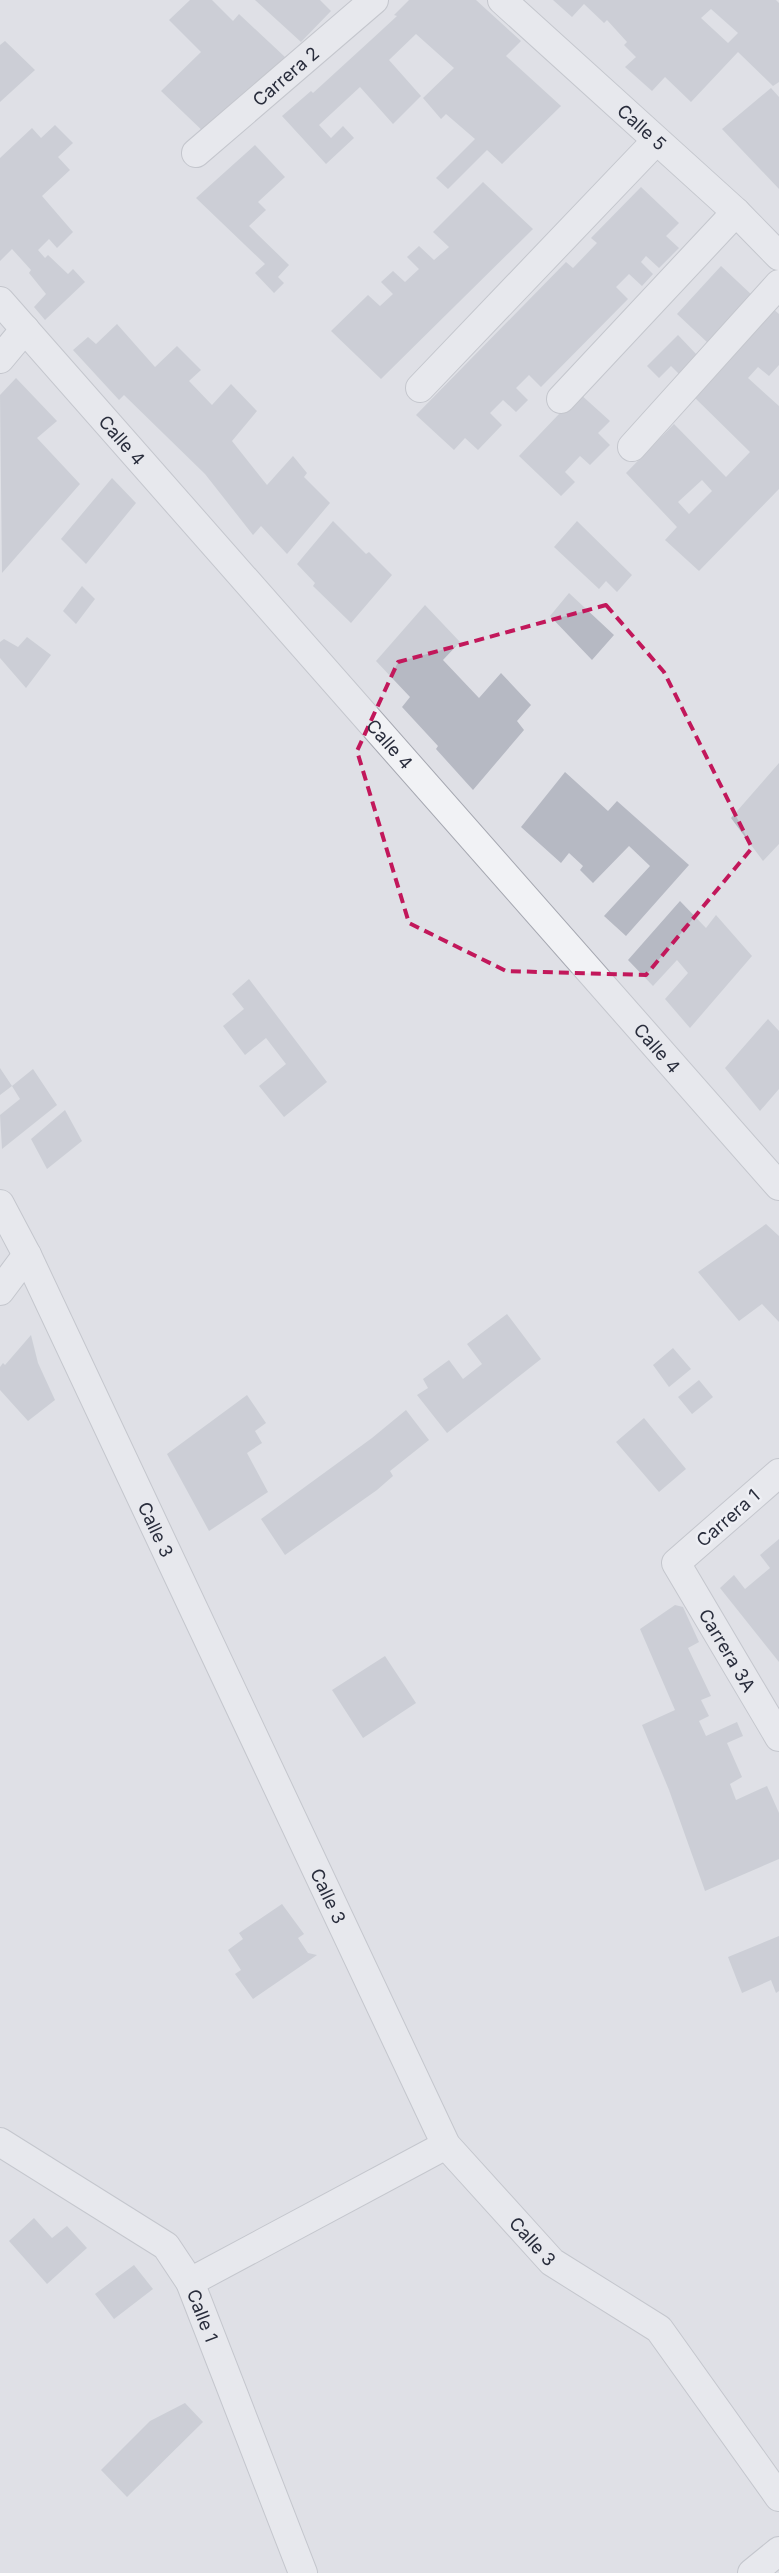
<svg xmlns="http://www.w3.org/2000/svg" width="779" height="2573" font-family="Inter,sans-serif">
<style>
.building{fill:#b6b9c3;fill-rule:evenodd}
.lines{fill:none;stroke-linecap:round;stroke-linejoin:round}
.minor-casing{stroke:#a5a7b0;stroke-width:30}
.minor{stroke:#f1f2f5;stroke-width:28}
.marked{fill:none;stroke:#c2185b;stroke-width:4;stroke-dasharray:10 6;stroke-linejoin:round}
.labels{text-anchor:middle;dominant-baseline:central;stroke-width:5;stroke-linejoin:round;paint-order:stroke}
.street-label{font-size:18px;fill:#292d3c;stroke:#eeeff4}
</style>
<rect width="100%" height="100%" fill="#dfe0e6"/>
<path class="building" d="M190,0H212L233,21L239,14L285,57L209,137L161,91L201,52L169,20Z
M255,0H320L331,11L301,42Z
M409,0H476L521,41L506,56L561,106L502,164L487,150L448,189L436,178L475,139L446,114L441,119L423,98L454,68L416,34L389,60L421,96L393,124L360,87L319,125L331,138L343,126L354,138L326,164L282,116L311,91L313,93L371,40L397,16L394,15Z
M553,0H776L779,3V82L773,86L738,52L691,102L665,77L652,91L625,67L636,57L624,45L627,42L607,20L604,23L584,4L572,17ZM711,9L738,33L728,43L701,18Z
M5,41L35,70L0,102V45Z
M771,88L779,97V189L722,129Z
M55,125L73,143L58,157L70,170L42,196L73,232L57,248L49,239L38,250L45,258L48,255L68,274L73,269L85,282L45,320L34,307L46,294L29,273L31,270L12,249L0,261V158L32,128L41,138Z
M255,145L285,177L258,202L266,210L249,226L289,265L278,277L284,283L274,293L255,273L265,264L196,198Z
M483,182L533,229L381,379L331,331L368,295L380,306L393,294L381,282L393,271L405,282L419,269L407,257L419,246L434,260L449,247L433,232Z
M641,187L679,223L666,236L679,248L659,268L646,256L641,262L653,274L642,286L629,274L616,287L628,299L541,387L529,375L516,388L528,400L516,412L503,400L490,413L502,425L478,450L465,438L454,450L416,415L566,262L573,268L597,243L591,238Z
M721,266L753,296L708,343L677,314Z
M772,308L779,314V365L769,376L758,367L748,378L779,406V489L699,571L665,540L677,527L626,473L674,424L726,477L750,452L691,394ZM702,480L712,491L689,514L678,502Z
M117,324L155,367L177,346L201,370L189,381L212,405L231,384L257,411L232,441L267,485L293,456L307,473L304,477L330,503L287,554L261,526L253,535L205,474L124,395L119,400L73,350L88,337L96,344Z
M678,335L697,355L679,374L671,366L659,378L647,366Z
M16,378L57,421L37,438L80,484L2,573L0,395Z
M579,393L610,421L598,433L610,445L590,465L580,456L565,472L575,482L561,496L519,456Z
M112,478L136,503L86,564L61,539Z
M333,521L366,554L369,552L392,575L351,623L313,586L315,583L297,564Z
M577,521L632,575L617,592L606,581L599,589L554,547Z
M82,586L95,599L76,624L63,611Z
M569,593L614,635L592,660L550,616Z
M425,605L460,642L443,660L479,698L501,673L531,705L517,721L524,730L473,790L436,749L438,746L402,707L410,697L376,661Z
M27,637L51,655L26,688L0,658V642L4,639L18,647Z
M779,763V844L763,861L731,818Z
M565,772L608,811L617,801L689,865L626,936L604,916L650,866L629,846L593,883L580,870L583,866L569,853L561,863L521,827Z
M680,901L706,928L716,915L752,956L690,1028L665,999L688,973L677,960L653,986L628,960Z
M249,979L327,1082L284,1117L259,1086L286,1064L266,1038L245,1055L223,1026L244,1009L232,994Z
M768,1019L779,1031V1089L760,1111L725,1068Z
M0,1068L12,1086L0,1095Z
M33,1069L57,1105L2,1149L0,1115L20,1099L12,1086Z
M65,1110L82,1141L47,1169L31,1139Z
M766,1224L779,1236V1322L762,1304L739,1321L698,1272Z
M507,1314L541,1359L447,1433L417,1395L428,1388L423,1379L449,1360L463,1379L482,1364L467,1344Z
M31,1335L38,1363L55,1400L28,1421L0,1390V1367L3,1363L5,1365Z
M673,1348L691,1369L669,1387L653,1365Z
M699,1380L713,1397L692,1414L678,1397Z
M247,1395L266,1423L255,1431L262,1443L247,1453L268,1492L209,1531L167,1454Z
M406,1410L429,1440L390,1471L393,1476L377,1490L285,1555L261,1519L372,1438Z
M644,1418L686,1469L659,1492L616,1442Z
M779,1539V1662L720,1588L734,1575L745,1589L770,1568L760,1555Z
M675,1605L683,1607L699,1642L688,1648L711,1696L701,1700L709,1716L699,1721L706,1736L737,1722L743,1736L727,1743L742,1777L730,1784L736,1800L767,1786L779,1813V1859L705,1891L669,1790L642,1725L675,1710L640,1629Z
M385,1656L416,1703L363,1738L332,1690Z
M282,1904L304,1934L298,1938L308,1953L317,1955L253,1999L235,1974L241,1970L228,1950L243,1939L239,1933Z
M779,1936V1991L776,1993L771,1980L742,1993L728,1957Z
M34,2218L52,2238L67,2226L87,2248L47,2284L9,2241Z
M134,2265L153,2289L114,2319L95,2294Z
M185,2403L203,2422L127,2497L101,2470L150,2421Z"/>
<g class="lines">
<defs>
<g id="minor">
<path id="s1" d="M502,0L736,212L779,256"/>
<path id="s2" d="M196,153L374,0"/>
<path id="s3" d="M0,301L779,1186"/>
<path d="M0,359L25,329"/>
<path d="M420,388L656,141"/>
<path d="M561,399L736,212"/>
<path d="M632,447L779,284"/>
<path id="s4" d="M0,1204L27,1255L446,2145L552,2262L659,2329L779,2497"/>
<path d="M0,1291L27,1255"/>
<path id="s5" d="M779,1473L676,1563L779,1737"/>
<path id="s6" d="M0,2142L166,2246L190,2282L303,2573"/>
<path d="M190,2282L446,2145"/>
<path d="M752,2573L779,2551"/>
</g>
</defs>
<use href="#minor" class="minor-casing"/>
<use href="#minor" class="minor"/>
</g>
<path d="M0 0H779V2573H0ZM606,605L664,672L752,848L646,975L506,971L409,923L357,751L398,662Z" fill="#dfe0e6" fill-opacity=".55" fill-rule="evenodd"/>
<path class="marked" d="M606,605L664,672L752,848L646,975L506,971L409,923L357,751L398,662Z"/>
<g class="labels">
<g class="street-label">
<text stroke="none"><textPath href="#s2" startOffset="118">Carrera 2</textPath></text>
<text stroke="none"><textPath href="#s1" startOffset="189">Calle 5</textPath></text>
<text stroke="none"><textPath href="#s3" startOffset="185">Calle 4</textPath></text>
<text stroke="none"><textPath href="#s3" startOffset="590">Calle 4</textPath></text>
<text stroke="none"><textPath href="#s3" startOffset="995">Calle 4</textPath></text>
<text transform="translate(728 1518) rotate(-41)">Carrera 1</text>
<text stroke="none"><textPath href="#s4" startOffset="361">Calle 3</textPath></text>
<text stroke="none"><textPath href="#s5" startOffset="238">Carrera 3A</textPath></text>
<text stroke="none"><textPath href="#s4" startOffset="766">Calle 3</textPath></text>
<text stroke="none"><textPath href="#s4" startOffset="1171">Calle 3</textPath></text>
<text stroke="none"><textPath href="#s6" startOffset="275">Calle 1</textPath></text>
</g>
</g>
</svg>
